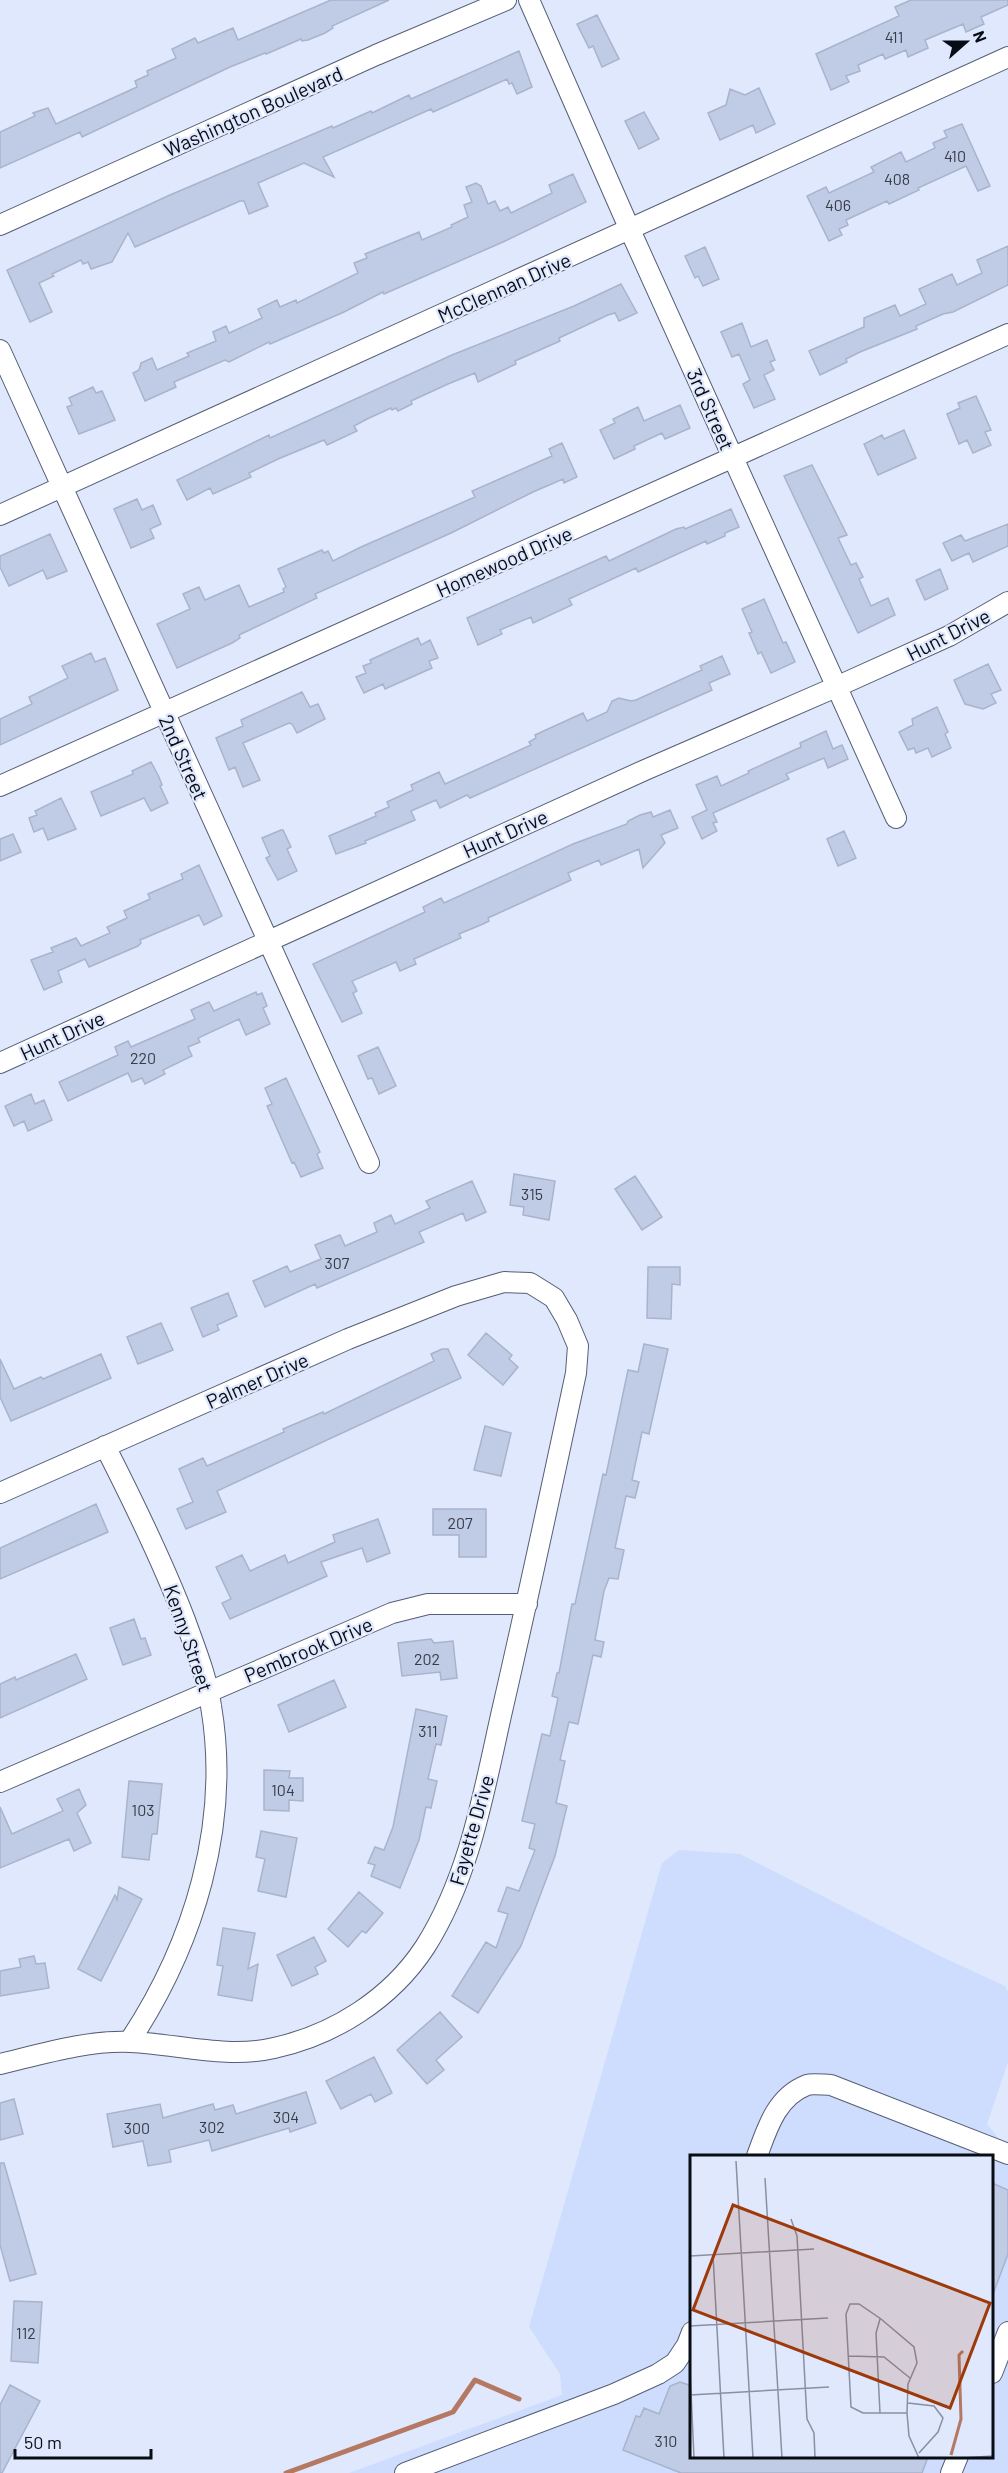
<svg xmlns="http://www.w3.org/2000/svg" width="1008" height="2473" font-family="Barlow,sans-serif">
<style>
.built{fill:#ceddfe;fill-rule:evenodd}
.lines{fill:none;stroke-linecap:round;stroke-linejoin:round}
.stream{stroke:#b57862;stroke-width:5}
.building{fill:#c0cbe5;stroke:#a8b3cc;stroke-width:1.5}
.minor-casing{stroke:#555e75;stroke-width:22}
.minor{stroke:#fff;stroke-width:20}
.labels{text-anchor:middle;dominant-baseline:central;stroke-width:4.5;stroke-linejoin:round;paint-order:stroke}
.number-label{font-size:16px;fill:#363c48}
.street-label{font-size:20px;fill:#080c14;stroke:#dfe8fd}
.inset-river{fill:none;stroke:#b57862;stroke-width:3}
.inset-road{fill:none;stroke:#8990a0;stroke-width:1.5}
.view{fill:#9e3909;fill-opacity:0.15;stroke:#9e3909;stroke-width:3}
.inset-edge{fill:none;stroke:#080c14;stroke-width:3}
</style>
<rect width="100%" height="100%" fill="#dfe8fd"/>
<path class="built" d="M679,1850L740,1854L942,1957L1005,1986L1008,1992V2062L987,2124L999,2139L1008,2141V2473H349L562,2395L560,2374L529,2327L662,1863ZM692,2156H992V2456H692Z"/>
<g class="lines">
<path class="stream" d="M286,2473L453,2412L475,2380L519,2399"/>
</g>
<path class="building" d="M331,0H389L332,26L333,28L325,33L308,40L302,41L301,39L266,54L265,53L230,67L82,137L80,132L0,168V132L35,116L33,113L48,108L56,124L137,87L135,81L148,75L147,71L176,58L172,49L191,40L195,38L198,43L233,28L238,40Z
M911,0H1008V5L981,17L984,24L966,32L963,24L925,40L928,48L908,57L906,50L885,59L883,54L858,65L860,71L846,76L849,82L831,90L816,54L899,16L895,7Z
M597,15L619,59L602,67L593,46L589,48L577,24Z
M519,51L532,87L517,94L512,83L509,84L507,79L433,112L431,109L323,157L334,177L304,163L258,183L268,206L249,214L244,201H240L135,247L128,233L112,262L91,269L88,262L83,264L81,260L52,274L54,276L39,283L52,312L30,322L7,270L170,195L332,126L333,128L371,111L372,113L409,95L411,99Z
M759,88L775,124L756,133L753,125L720,140L708,113L726,105L730,89L745,95Z
M644,112L659,139L639,149L625,121Z
M962,124L990,186L978,191L966,166L918,188L919,190L889,204L887,201L846,220L848,225L839,229L842,235L829,241L807,196L826,187L829,193L874,172L871,167L901,152L906,162L935,148L933,143L947,137L944,131Z
M573,174L586,202L503,242L384,294L383,292L344,312L270,344L269,342L229,362L225,360L174,382L176,387L145,401L133,373L139,370L141,363L152,358L157,370L189,356L187,353L216,341L213,332L226,326L229,333L262,318L258,309L277,300L280,307L296,300L297,303L358,273L354,263L367,258L365,254L419,232L422,240L452,227L451,225L468,217L464,205L472,202L466,187L476,183L481,186L488,204L495,201L500,211L508,207L511,213L552,193L549,185Z
M1008,246V285L953,312L943,314L916,326L917,329L860,352L846,359L847,362L820,375L809,351L864,327V318L895,305L900,316L926,304L919,289L952,274L957,285L982,273L977,260Z
M705,247L719,279L703,286L698,276L695,278L685,256Z
M621,284L637,313L619,321L615,313L608,315L559,338L560,341L515,361L516,364L478,382L475,373L448,384L411,401L412,404L398,411L396,408L392,410L391,408L367,419L354,426L357,431L327,445L324,440L278,459L249,473L251,477L213,494L210,488L187,500L177,480L269,435L270,438L452,355L574,306Z
M742,323L751,347L767,340L775,360L770,362L774,370L764,375L775,399L754,408L743,384L750,380L739,354L732,357L721,332Z
M93,387L96,393L102,391L115,420L79,434L67,407L72,405L69,398Z
M976,396L991,430L985,432L991,445L973,453L967,440L959,444L947,414L960,408L958,403Z
M680,405L690,428L665,439L662,433L634,446L635,449L614,459L600,430L615,423L613,419L638,407L644,421Z
M904,430L916,458L878,475L864,444L882,435L884,439Z
M562,443L577,477L564,483L563,479L533,492L451,533L315,594L317,598L239,635L240,638L232,643L177,668L157,624L190,609L183,594L199,587L205,600L239,585L249,607L284,592L283,589L286,587L278,569L322,550L324,553L328,551L333,561L361,547L475,497L472,491L552,456L549,449Z
M812,465L847,535L838,538L851,565L856,563L863,577L859,579L871,606L888,598L895,615L858,633L784,476Z
M137,499L142,510L153,505L161,524L150,529L154,538L131,548L114,509Z
M731,509L739,527L725,533V536L707,544L706,541L638,572L636,568L569,599L572,605L533,623L531,617L500,630L502,634L478,645L467,618L606,556L609,561L676,529L684,527L685,529Z
M1008,524V546L973,562L969,553L952,561L943,543L961,535L965,541Z
M50,534L67,571L47,579L43,570L9,586L0,567V556Z
M940,569L948,589L925,600L916,580Z
M764,599L783,643L786,642L795,662L771,673L761,652L758,654L749,633L752,632L742,609Z
M418,638L421,645L430,640L438,658L429,661L432,668L385,689L383,684L364,693L356,677L366,673L363,666L371,663L370,660Z
M91,653L95,662L105,658L118,690L0,745V719L32,704L29,697L68,678L62,666Z
M722,656L730,674L709,683L712,690L470,798L467,795L440,808L436,800L411,811L415,820L365,841L366,843L336,854L329,836L376,816L375,813L389,807L387,802L413,790L411,785L439,772L445,784L531,745L529,742L536,738L535,735L583,713L587,721L607,712L612,701L619,698L631,701L636,700L702,670L700,666Z
M988,664L1001,690L991,694L996,703L983,709L965,704L954,680Z
M302,692L310,707L318,704L325,719L297,733L292,724L289,723L243,743L260,780L243,787L235,767L229,770L216,738L243,726L241,720Z
M937,707L948,732L945,734L951,748L932,757L928,748L916,753L914,748L908,750L899,732L913,725L912,719Z
M826,731L833,749L842,745L848,759L828,768L824,758L786,774L789,779L713,813L717,822L713,823L717,831L702,839L692,817L707,810L696,785L717,776L721,786L749,773L748,771L801,747L800,743Z
M151,762L159,777L162,785L160,786L168,803L151,811L144,798L101,816L91,792L133,774L132,771Z
M61,798L76,829L48,840L43,828L34,832L29,818L37,815L35,811Z
M670,810L678,828L661,835L665,843L643,868L639,849L601,865L599,860L568,873L571,880L488,918L489,921L483,924L459,934L461,938L414,959L416,964L400,971L396,962L352,981L357,991L353,993L362,1013L342,1022L313,964L425,912L423,907L441,898L444,903L573,844L627,824L628,821L640,815L651,812L653,817Z
M281,830H283L291,847L287,849L297,871L278,880L266,858L270,856L262,838Z
M844,831L856,858L838,866L827,839Z
M13,834L21,852L0,861V839Z
M199,865L222,916L204,925L199,915L140,940L141,943L138,946L89,967L85,959L58,971L62,982L44,990L31,960L53,952L51,948L76,938L81,946L110,933L107,927L127,918L124,911L150,899L148,894L183,879L181,874Z
M256,992L257,995L262,993L267,1006L263,1008L270,1024L246,1035L239,1019L198,1038L200,1042L188,1047L192,1056L163,1070L165,1074L145,1084L142,1078L132,1082L128,1073L68,1101L59,1082L118,1055L115,1047L128,1041L131,1047L195,1019L191,1010L209,1002L214,1011Z
M378,1047L396,1086L379,1094L372,1078L368,1079L358,1056Z
M286,1078L320,1152L317,1154L323,1168L301,1177L294,1162L292,1163L267,1106L272,1104L265,1088Z
M31,1094L35,1104L44,1100L52,1120L28,1131L24,1121L14,1126L5,1106Z
M514,1174L555,1181L549,1220L523,1215L524,1207L510,1205Z
M635,1176L662,1217L642,1230L615,1189Z
M472,1181L486,1212L466,1221L463,1213L419,1232L424,1242L317,1288L315,1284L265,1307L253,1281L287,1266L290,1272L321,1259L315,1245L340,1235L345,1246L377,1232L374,1223L391,1215L395,1224L430,1208L426,1201Z
M648,1267H680V1285L672,1284L671,1319L647,1318Z
M228,1293L237,1316L217,1325L219,1330L203,1337L191,1308Z
M161,1323L173,1350L138,1364L127,1337Z
M486,1333L512,1355L509,1359L518,1367L503,1385L468,1355Z
M644,1344L668,1349L649,1434L642,1432L632,1480L639,1482L635,1498L626,1496L615,1548L624,1550L618,1579L609,1578L604,1591L595,1640L604,1642L601,1657L593,1655L578,1724L569,1722L560,1760L565,1761L556,1803L567,1806L555,1856L521,1946L478,2013L452,1996L486,1942L496,1948L508,1914L498,1911L507,1887L519,1891L535,1850L529,1848L535,1824L522,1821L542,1734L550,1736L558,1698L552,1696L557,1673H559L572,1604H575L603,1474L606,1475L628,1370L638,1372Z
M442,1349H448L461,1378L217,1491L226,1512L186,1529L177,1509L193,1502L179,1469L203,1458L207,1466L284,1432L283,1429L323,1412L324,1414L434,1361L431,1354Z
M101,1354L111,1378L11,1421L0,1397V1359L14,1389L41,1377L43,1379Z
M485,1426L511,1433L501,1476L474,1470Z
M96,1504L108,1532L0,1579V1548Z
M433,1509H486V1557H459V1535H433Z
M378,1519L390,1553L367,1562L362,1548L321,1562L327,1576L230,1619L222,1603L231,1599L216,1567L242,1555L250,1571L285,1555L288,1563L335,1542L333,1535Z
M134,1619L141,1639L145,1638L151,1655L123,1665L110,1628Z
M431,1639L434,1643L453,1641L457,1678L441,1680L440,1672L402,1676L398,1643Z
M76,1654L87,1679L0,1718V1684L15,1677L16,1680Z
M334,1680L346,1707L289,1732L278,1705Z
M416,1709L447,1716L441,1745L436,1744L428,1779L437,1781L431,1808L426,1807L419,1840L400,1888L371,1876L375,1865L368,1863L375,1847L384,1850L393,1827Z
M264,1770L290,1771L289,1778H303V1801L289,1800V1811L264,1810Z
M129,1781L162,1784L157,1834H152L149,1860L122,1857Z
M79,1789L86,1805L77,1813L91,1843L74,1851L69,1839L0,1868V1807L12,1834L63,1811L57,1799Z
M261,1831L297,1838L286,1897L258,1891L265,1859L256,1857Z
M119,1887L142,1899L101,1981L78,1969L115,1895L117,1900Z
M359,1892L383,1913L366,1933L362,1931L348,1947L328,1929Z
M223,1928L255,1933L248,1969L258,1964L252,2001L218,1995L223,1966L217,1965Z
M314,1937L326,1961L315,1967L318,1974L292,1986L277,1955Z
M34,1956L36,1964L45,1963L49,1988L0,1996V1971L21,1967L19,1959Z
M440,2012L462,2037L436,2060L444,2070L427,2084L397,2050Z
M374,2057L392,2093L375,2102L371,2094L341,2109L326,2081Z
M306,2092L316,2123L290,2132L289,2128L212,2151L209,2140L169,2150L171,2162L148,2166L143,2141L113,2147L107,2114L160,2104L163,2118L213,2104L215,2110L233,2105L236,2114Z
M14,2099L23,2134L0,2140V2103Z
M0,2163H4L36,2274L10,2281L0,2245Z
M992,2183L1008,2190V2254L993,2294Z
M14,2301L42,2302L38,2363L11,2361Z
M680,2382L692,2386V2457H928L922,2473H681L623,2450L636,2416L640,2417L644,2408L659,2414L670,2386Z
M10,2385L40,2401L2,2473H0V2405Z"/>
<g class="lines">
<defs>
<path id="minor" d="M529,0L630,230L896,818
M0,225L376,55L506,0
M0,350L369,1163
M0,515L1008,57
M0,786L1008,334
M0,1063L645,770L836,687L949,636L1008,602
M105,1446C134,1503 162,1560 185,1620C195,1648 207,1677 211,1706C231,1824 194,1944 129,2042
M0,1493L348,1339L456,1296L504,1282L530,1283L554,1298L567,1320L578,1346L576,1373C552,1486 528,1598 502,1711C484,1791 470,1876 425,1947C391,1999 334,2035 274,2048C228,2059 177,2044 131,2042C87,2040 42,2054 0,2064
M0,1782L392,1613L428,1604H527
M757,2156C767,2129 776,2097 807,2085C813,2083 824,2085 831,2085L1008,2154
M992,2373L1008,2332
M405,2473L614,2394L658,2374L675,2363L687,2345L692,2332
M951,2473L958,2456"/>
</defs>
<use href="#minor" class="minor-casing"/>
<use href="#minor" class="minor"/>
</g>
<g class="labels">
<g class="number-label">
<text x="894" y="36">411</text>
<text x="955" y="155">410</text>
<text x="897" y="178">408</text>
<text x="838" y="204">406</text>
<text x="143" y="1057">220</text>
<text x="532" y="1193">315</text>
<text x="337" y="1262">307</text>
<text x="460" y="1522">207</text>
<text x="427" y="1658">202</text>
<text x="428" y="1730">311</text>
<text x="283" y="1789">104</text>
<text x="143" y="1809">103</text>
<text x="286" y="2116">304</text>
<text x="212" y="2126">302</text>
<text x="137" y="2127">300</text>
<text x="26" y="2332">112</text>
<text x="666" y="2440">310</text>
</g>
<g class="street-label">
<text transform="translate(253 111) rotate(-24)">Washington Boulevard</text>
<text transform="translate(504 287) rotate(-24)">McClennan Drive</text>
<text transform="translate(711 409) rotate(66)">3rd Street</text>
<text transform="translate(504 561) rotate(-24)">Homewood Drive</text>
<text transform="translate(948 634) rotate(-27)">Hunt Drive</text>
<text transform="translate(184 757) rotate(66)">2nd Street</text>
<text transform="translate(505 833) rotate(-24)">Hunt Drive</text>
<text transform="translate(62 1035) rotate(-25)">Hunt Drive</text>
<text transform="translate(257 1380) rotate(-24)">Palmer Drive</text>
<text transform="translate(189 1638) rotate(71)">Kenny Street</text>
<text transform="translate(308 1649) rotate(-23)">Pembrook Drive</text>
<text transform="translate(471 1830) rotate(-74)">Fayette Drive</text>
</g>
</g>
<g transform="translate(690 2155)">
<rect width="303" height="303" fill="#dfe8fd"/>
<path class="inset-river" d="M261,300L271,264L269,200L273,196"/>
<path class="inset-road" d="M46,6L63,303M75,23L92,303M101,64L107,81L117,264L124,278L125,303M23,100L34,303M0,101L124,94M0,171L138,163M158,201L194,202L220,223M0,215L4,303M0,240L139,232M218,248L244,251L253,263L248,277L229,298M190,258L186,178L190,164M217,258H173L161,252L156,159L160,149H169L191,164L224,192L227,208L218,229L217,258L219,281L229,303M272,303L303,301"/>
<path class="view" d="M43,50L300,148L260,253L3,155Z"/>
<rect width="303" height="303" class="inset-edge"/>
</g>
<g transform="translate(966 42) rotate(69)" stroke="#dfe8fd" stroke-width="4.5" paint-order="stroke">
<path d="M0-4.5L10 22L0 15L-10 22Z" fill="#080c14"/>
<text y="-9" font-size="16" font-weight="bold" text-anchor="middle" fill="#080c14">N</text>
</g>
<path d="M15 2449v9h136v-9" fill="none" stroke="#080c14" stroke-width="3"/>
<text x="24" y="2449" font-size="18" fill="#080c14" stroke="#dfe8fd" stroke-width="4.5" paint-order="stroke">50 m</text>
</svg>
